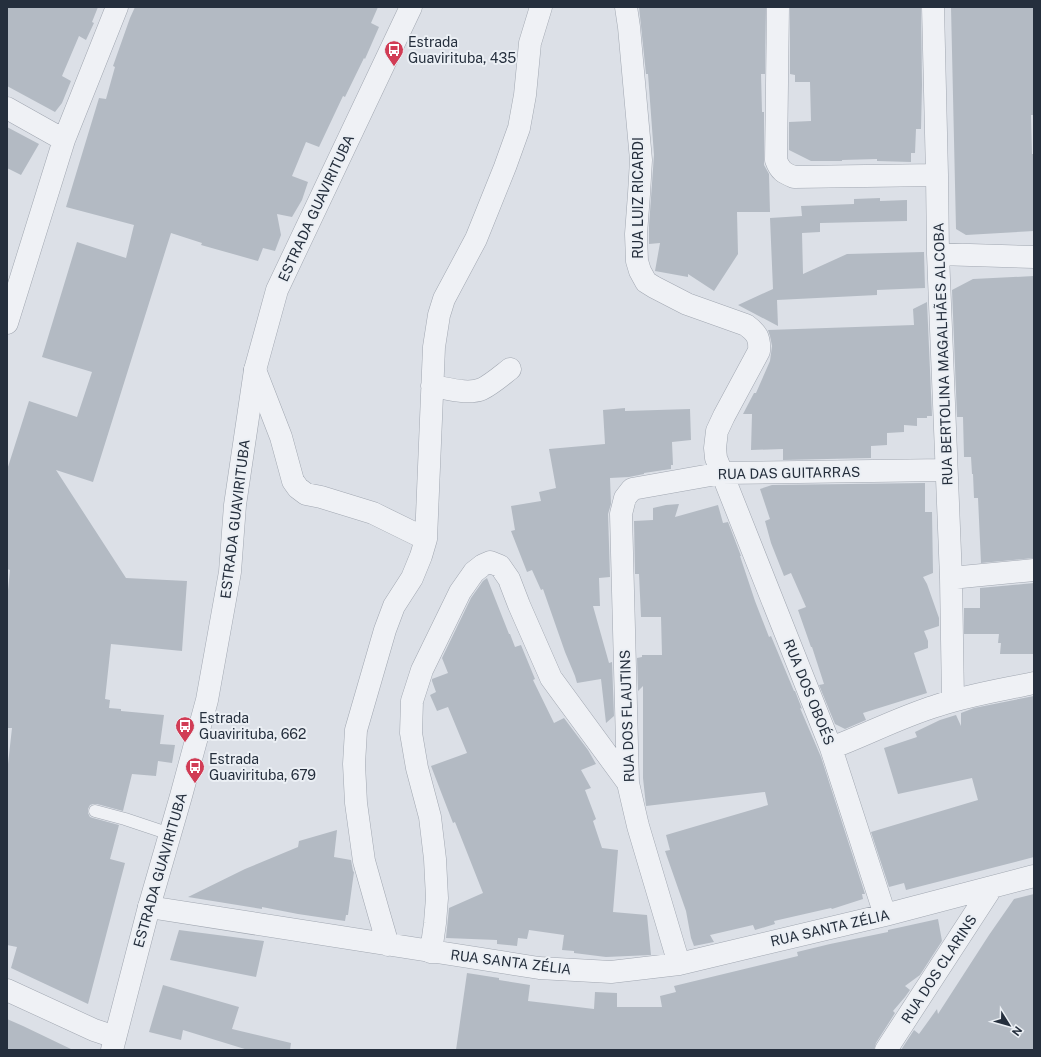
<svg xmlns="http://www.w3.org/2000/svg" width="1041" height="1057" font-family="'Public Sans',sans-serif">
<style>
.building{fill:#b3bac3}
.lines{fill:none;stroke-linecap:round;stroke-linejoin:round}
.service-casing{stroke:#a1a7b1;stroke-width:13}
.minor-casing{stroke:#a1a7b1;stroke-width:23}
.tertiary-casing{stroke:#a1a7b1;stroke-width:23}
.service{stroke:#eff1f5;stroke-width:12}
.minor{stroke:#eff1f5;stroke-width:22}
.tertiary{stroke:#eff1f5;stroke-width:22}
.labels{text-anchor:middle;dominant-baseline:central;stroke-width:4;stroke-linejoin:round;paint-order:stroke}
.poi-label{font-size:14px;fill:#252f3d;stroke:#ebeff4;text-anchor:start}
.street-label{font-size:14px;fill:#252f3d;stroke:#ebeff4}
</style>
<rect width="100%" height="100%" fill="#dce0e7"/>
<path class="building" d="M7,7H98L92,22L94,23L86,40L79,36L62,76L71,81L62,103L55,112L7,86Z
M135,7H378L371,23L379,27L365,59L364,58L345,97L343,96L319,147L306,142L292,176L308,182L302,200L292,217L277,214L281,235L275,251L263,248L258,261L201,245L202,243L171,233L93,482L56,470L126,578L187,581L182,651L111,644L105,699L110,700L109,708L121,709V711L164,715L160,744L175,745L172,763L158,761L156,776L132,774L123,811L97,804H93L90,805L88,809V813L90,817L93,818L119,825L110,859L125,863L88,1004L11,968L17,947L7,945V764H8L12,728H7V601L10,570L7,569V470L29,401L77,417L92,372L42,357L77,242L126,258L134,225L66,207L99,98L106,99L115,67L113,66L130,18Z
M639,7H766L765,74H761L762,112H764V165L769,174L770,212H737L738,254L714,291L688,274V277L655,271L660,243L649,244V226L654,155L648,74H646L641,26Z
M790,7H921L922,85L921,129H916L915,153H911V162L877,161V159L842,160V161H811L789,150V122L811,121L810,82H795V75L790,74Z
M951,7H1034V115H1031L1032,154H1034V231L966,235L956,229Z
M7,127L39,144L21,175L7,168Z
M880,198V201L907,200V221L820,223V232L802,233L803,274L847,254L924,252L925,288L877,290V295L777,300L778,326L738,305L773,289L770,218L802,216L801,206L854,204V199Z
M1034,276V558L981,563L978,498H974L973,474H972L971,457H964L963,417H957L952,290L973,279Z
M927,302L932,416H927V418H917V426L904,425V432L887,433V445L871,446V458L783,460V449L751,450L752,414H743L754,393H756L770,361L772,346L770,336L768,330L914,325L913,309Z
M625,408V411L690,409L691,440L672,442L673,465H671V469L644,473V474L629,477L610,478L611,504L608,514L610,577L599,578L600,606H593L609,663L612,662L614,716L606,723L601,679L577,683L575,676L565,652L543,589L541,590L532,570L527,572L511,531L515,530L511,506L541,501L539,492L556,488L549,449L605,444L603,410Z
M925,483V512H932L933,573L923,577L927,584L939,618V626L924,631L928,641V648L914,653L927,693L863,713L866,720L845,729L835,724L819,685L824,684L812,647H811L798,610L806,607L791,573L784,576L771,543L765,521L770,519L760,489L772,485Z
M679,504L675,517L718,505L723,523L728,522L741,556H740L755,601L769,637L771,636L794,691H795L802,709L800,708L821,757L865,894H862L863,899L832,909L831,908L774,921L775,924L755,930L753,925L710,935L714,942L694,946L691,938L686,911L665,851L670,850L666,835L768,805L765,792L646,806L643,778V686L638,691L637,658L642,657V655H662L661,617H641L639,574H635L634,521L653,520V508L666,505Z
M487,578L509,634H510L515,647L521,645L535,679L533,680L554,723L564,718L588,750L596,764L581,770L591,788L585,790L596,819L593,821L602,848L618,850L613,912L647,915L651,955L606,957L574,953V951L562,950L564,935L529,930L527,939L518,938L517,946L497,944V940L446,938L449,908L483,893L455,822L453,823L431,766L467,753L448,707L437,711L430,695L436,692L432,681V679L448,673L442,658L471,598L483,581Z
M1034,583V654H1000L1001,643H998L999,634H964V608H980V588Z
M1034,696V857L906,890L904,883L889,887L871,832L978,800L972,778L898,794L884,748L917,737L915,732L940,720L956,715L961,726V713L974,708Z
M337,830L334,857L351,860L353,871L354,872L348,915H346L345,921L298,914L262,907V909L188,897L245,869L298,847L299,841Z
M1034,894V1050H901L914,1030L919,1034L937,1009L938,1014L989,935L1014,899Z
M938,919L942,941L920,975L905,986L910,990L905,997L893,1011L895,1013L876,1043L874,1050H456L467,973L499,978V980L530,985L528,1001L594,1009L595,992L617,993V1007H662L660,996L676,992L674,986L798,956L797,952L830,944L888,932V930Z
M179,930L264,941L256,977L170,960Z
M163,985L239,1007L232,1029L291,1043L290,1050H248L183,1030L181,1040L149,1032Z
M7,1019L23,1026L73,1050H7Z"/>
<g class="lines">
<defs>
<path id="service" d="M95,811L125,819L170,834"/>
<path id="minor" d="M626,7L629,27L641,160L639,194L636,234L637,261L640,271L646,282L654,287L687,304L746,325C757,333 760,338 759,351L724,416L717,431L715,448L716,458L831,748L885,915
M778,7L776,160C780,171 784,173 794,177L937,175
M933,7L937,175L938,254L951,578L953,700
M7,108L64,140
M938,254L1034,257
M7,323L64,140L117,7
M255,370L281,437L293,481L298,488L306,494L321,497L373,513L426,539
M432,386C447,388 467,395 482,389C492,384 501,376 510,369
M951,578L1034,570
M831,748C866,735 900,717 936,706C968,695 1001,690 1034,683
M149,907L539,968L611,972L679,964L885,915L1034,876
M388,945L379,914L364,861L356,803L354,764L356,730L385,630L394,606L412,578L421,556L426,539L434,347L439,315L444,299L476,239L505,167L519,128L525,95L530,43L541,7
M431,952L435,923L437,898L435,859L430,817L417,768L411,733L412,701L422,670L460,592L474,572L483,565L490,562L500,566L509,579L519,605L551,678L628,783
M679,964L638,826L628,783L621,514L625,498L632,489L722,473L946,470
M7,990L94,1030L115,1037
M886,1050L992,887"/>
<path id="tertiary" d="M112,1050L149,907L181,796L207,700L230,572L235,505L255,370L277,290L411,7"/>
</defs>
<use href="#service" class="service-casing"/>
<use href="#minor" class="minor-casing"/>
<use href="#tertiary" class="tertiary-casing"/>
<use href="#service" class="service"/>
<use href="#minor" class="minor"/>
<use href="#tertiary" class="tertiary"/>
</g>
<defs>
<symbol id="bus-pin" viewBox="-11 -11 22 30"><path d="M0 17L-7.5 6A9.5 9.5 0 1 1 7.5 6Z" fill="#d13c55" stroke="#ebeff4"/><path d="M-5-6H5V4H4V6H2V4H-2V6H-4V4H-5ZM-3.5-4V0h7V-4ZM-3.5 1.2v1.5H-2V1.2ZM2 1.2v1.5H3.5V1.2Z" fill="#fff"/></symbol>
</defs>
<g fill-rule="evenodd">
<use href="#bus-pin" x="383" y="39" width="22" height="30"/>
<use href="#bus-pin" x="174" y="715" width="22" height="30"/>
<use href="#bus-pin" x="184" y="756" width="22" height="30"/>
</g>
<g class="labels">
<g class="poi-label">
<text x="408" y="42">Estrada<tspan x="408" dy="16">Guavirituba, 435</tspan></text>
<text x="199" y="718">Estrada<tspan x="199" dy="16">Guavirituba, 662</tspan></text>
<text x="209" y="759">Estrada<tspan x="209" dy="16">Guavirituba, 679</tspan></text>
</g>
<g class="street-label">
<text transform="translate(638 198) rotate(-90)">RUA LUIZ RICARDI</text>
<text transform="translate(316 208) rotate(-65)">ESTRADA GUAVIRITUBA</text>
<text transform="translate(943 354) rotate(-92)">RUA BERTOLINA MAGALHÃES ALCOBA</text>
<text transform="translate(789 473) rotate(-1)">RUA DAS GUITARRAS</text>
<text transform="translate(235 519) rotate(-83)">ESTRADA GUAVIRITUBA</text>
<text transform="translate(809 692) rotate(68)">RUA DOS OBOÉS</text>
<text transform="translate(627 716) rotate(-92)">RUA DOS FLAUTINS</text>
<text transform="translate(160 870) rotate(-74)">ESTRADA GUAVIRITUBA</text>
<text transform="translate(830 928) rotate(-13)">RUA SANTA ZÉLIA</text>
<text transform="translate(511 962) rotate(7)">RUA SANTA ZÉLIA</text>
<text transform="translate(939 969) rotate(-57)">RUA DOS CLARINS</text>
</g>
</g>
<rect width="1041" height="1057" fill="none" stroke="#252f3d" stroke-width="16"/>
<g transform="translate(1009 1025) rotate(127)" stroke="#ebeff4" stroke-width="3" paint-order="stroke">
<path d="M0-3L7 15L0 10L-7 15Z" fill="#252f3d"/>
<text y="-6" font-size="11" font-weight="bold" text-anchor="middle" fill="#252f3d">N</text>
</g>
</svg>
